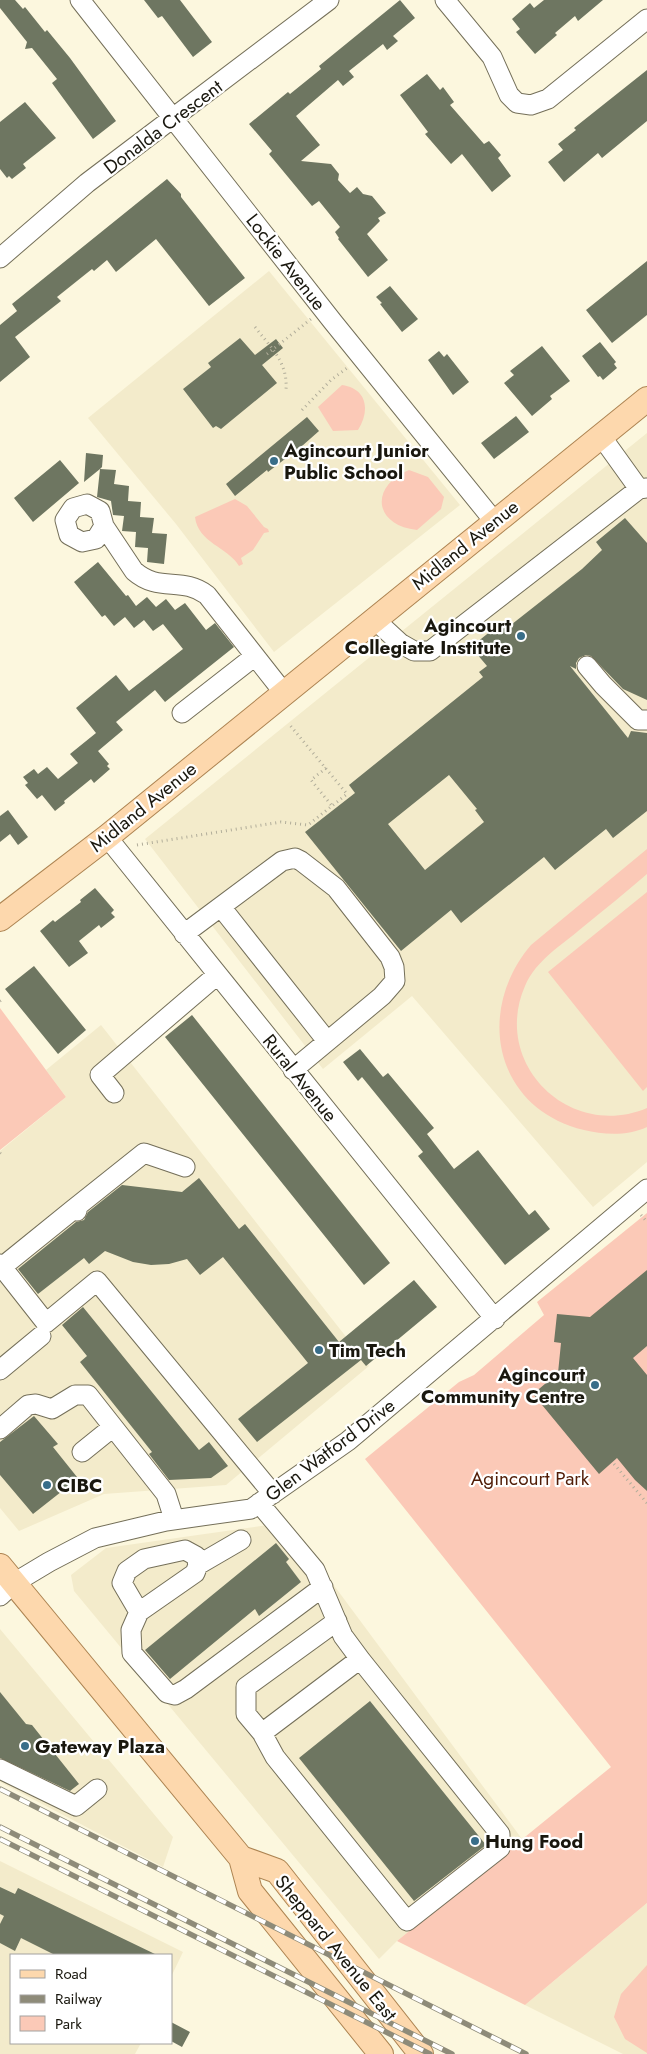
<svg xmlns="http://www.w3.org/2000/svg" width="647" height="2054" font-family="Jost,sans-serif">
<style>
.built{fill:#f3ebcb}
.green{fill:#fbc9b7}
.building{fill:#6e7661;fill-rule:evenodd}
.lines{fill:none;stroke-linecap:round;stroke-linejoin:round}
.minor-casing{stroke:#746f59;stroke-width:21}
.major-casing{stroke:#ad8452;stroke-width:26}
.path{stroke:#b1ad9a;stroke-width:3;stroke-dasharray:1 4;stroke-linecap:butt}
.minor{stroke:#fff;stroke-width:19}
.major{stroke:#fdd8ad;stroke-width:24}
.rail-casing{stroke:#8e8b79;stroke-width:5.5}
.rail{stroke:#fff;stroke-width:4;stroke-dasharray:11;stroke-linecap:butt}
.poi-dot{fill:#386d89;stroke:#fff;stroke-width:2}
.labels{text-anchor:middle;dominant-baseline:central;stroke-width:4.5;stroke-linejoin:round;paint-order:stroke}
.street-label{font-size:19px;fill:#19170e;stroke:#fff}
.poi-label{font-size:19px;font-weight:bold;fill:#19170e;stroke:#fff;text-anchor:start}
.park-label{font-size:19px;fill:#511d07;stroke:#fff}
</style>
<rect width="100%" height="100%" fill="#fcf7de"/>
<path class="built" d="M269,271L460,505L274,652L176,524L88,418Z
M647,433V1162L593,1207L412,996L323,1069L145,839Z
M101,1025L369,1366L226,1485L104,1494L19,1531L0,1508V1151L66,1097L46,1070Z
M284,1518L522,1839L397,1941L379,1959L74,1591L71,1575L106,1548L268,1525Z
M0,1629L173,1837L163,1867L0,1782Z
M0,1861L183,1952L171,1977V1955H11V2043H141L135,2054H0Z
M647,1903V2054H623L525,2005Z"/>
<path class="green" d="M342,385C368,389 370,411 358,430L333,431L318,407Z
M409,470L428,477L444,497L441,509L417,530C373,525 370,486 409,470Z
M235,499L247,506L264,527L268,529L269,532L264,533L253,550L241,558L243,564L239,566C228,547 198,543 195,517Z
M647,849V874C626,892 604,910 583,927C562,945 536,960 525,986C491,1064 570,1141 647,1108V1127C628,1136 604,1135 584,1130C494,1108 475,1011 531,945Z
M647,892V1087L643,1091L548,972Z
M0,1008L66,1097L0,1150Z
M647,1213V1903L525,2005L397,1941L611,1767L365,1459L459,1382L474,1375L544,1315L537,1302Z
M647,1965V2053L625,2039L614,2017L621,1994Z"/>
<path class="building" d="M0,0H15L23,9L25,7L45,32L47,30L70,58L116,121L93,139L52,83L57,79L32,48L25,49L27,42L0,8Z
M144,0H180L212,42L193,57L162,16L158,18Z
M400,0L415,18L393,36L398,41L387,50L383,44L349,71L354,77L343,86L338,80L296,116L320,145L301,161L331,164L339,174L338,180L350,193L357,187L363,194L372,196L386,213L378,218L380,221L367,234L388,260L368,277L338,239L339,238L335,232L340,227L319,201L312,206L269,154L272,151L249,124L288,92L290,94L321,69L319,66Z
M544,0H603L578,21L575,16L555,33L557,35L535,54L516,32L520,29L512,19L530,3L534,8Z
M647,70V121L602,158L598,153L564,182L548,162L563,150L558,144L576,130L574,128Z
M427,74L440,90L443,87L454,102L450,105L484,144L489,141L501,155L498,158L511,176L492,192L462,154L451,164L425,134L428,132L400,95Z
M25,102L56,138L23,164L26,168L12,179L9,176L7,178L0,169V122Z
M167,179L181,194V197L245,278L209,306L156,239L116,272L107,260L94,271L92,269L57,297L61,301L15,337L30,357L0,382V325L17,311L12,304Z
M647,261V315L612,343L586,310Z
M390,286L418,319L402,332L380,304L382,303L376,297Z
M240,338L255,355L276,339L283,348L262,365L277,383L221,429L216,426L213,428L183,389L211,367L208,363Z
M600,342L616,362L614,364L617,368L603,380L600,376L598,377L582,356Z
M542,346L570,381L550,396L552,399L532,416L504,383L514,375L510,371Z
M439,351L444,357L447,354L469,382L453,395L428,360Z
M516,416L529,432L494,459L481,443Z
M307,417L319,431L302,446L268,472L267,470L235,496L226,484Z
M86,453L103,455L102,467L100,469L116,470L114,484L129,486L128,501L141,502L140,517L154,518L152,533L167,534L164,564L147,562L148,548L135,547L136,532L122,531L124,516L113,515L111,501L97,497L100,469L84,482Z
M60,460L79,483L33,522L14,498Z
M625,518L647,543V700L623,689L591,656L586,655L579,658L576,663V669L570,666L628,738L631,731L647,733V811L613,838L606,829L555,870L544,857L461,923L451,910L401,951L305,832L355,793L349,785L483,677L479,672L487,666L471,647L502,622L507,628L582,569L602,550L596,542ZM449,775L477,809L475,810L484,822L425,870L388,824Z
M98,562L126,596L128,595L136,606L147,597L156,607L166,599L175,610L185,603L206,630L215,623L234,647L165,702L155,690L116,722L123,730L98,751L109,764L107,766L110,769L94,783L91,779L64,801L65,803L55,811L42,795L37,799L25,785L28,783L23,777L34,769L38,774L47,767L58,779L78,763L70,754L96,733L76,708L116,675L129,691L183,649L163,624L153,631L144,620L134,628L125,617L114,626L105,615L102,617L74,582Z
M8,810L28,837L18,845L10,834L0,842V816Z
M95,888L114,910L111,913L115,917L101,928L99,925L79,941L88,953L69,967L40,931L53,920L55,922L81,902L80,900Z
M34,966L86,1030L58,1054L5,989Z
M192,1015L390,1263L364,1285L165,1037Z
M360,1049L383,1077L388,1073L434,1128L427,1134L454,1169L478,1150L529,1215L535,1210L550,1229L505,1265L418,1156L423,1152L362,1077L358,1081L343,1062Z
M199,1178L239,1229L245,1224L339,1342L414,1280L437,1307L366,1366L361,1360L257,1442L238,1419L308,1363L223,1257L200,1275L187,1259L169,1264L151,1265L133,1262L105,1251L89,1264L84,1258L38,1294L18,1269L76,1222L84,1220L88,1212L122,1185L182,1192Z
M647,1270V1346L633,1358L647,1375V1491L635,1480L617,1458L599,1474L533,1394L558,1373L561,1343L554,1342L557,1314L590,1317Z
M83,1307L199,1450L209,1442L228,1466L211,1478L169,1480L149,1454L152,1452L80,1362L87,1356L62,1325Z
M34,1416L58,1444L53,1447L81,1482L69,1492L66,1488L33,1514L0,1475V1442Z
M276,1543L289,1559L286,1562L301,1582L259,1616L255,1609L170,1679L145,1650Z
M0,1692L26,1724L32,1725L79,1784L70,1791L0,1758Z
M370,1701L486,1845L414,1901L299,1758Z
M0,1887L15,1894L18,1888L157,1955H55L21,1938L15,1951L0,1943V1924L4,1916L0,1914Z
M171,2022L190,2032L182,2047L171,2041Z"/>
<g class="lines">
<defs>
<path id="minor" d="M80,0L333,322L494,521
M445,0L492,57L509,95L517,103L531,105L548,99L647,19
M0,258L87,183L329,0
M601,436L639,489
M104,526L96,539L82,542L69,535L65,520L73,508L87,504L100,511L104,526L134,571C159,593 182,576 207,595L284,693
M374,619L400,643L414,651H430L639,489L647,488
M587,666L603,685L638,720H647
M182,713L255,656
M107,837L495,1319
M221,907L327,1041
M184,934L282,861L295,858L301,861L336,888L390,957L394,967L395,981L382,996L293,1070
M114,1093L100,1075L217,975
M75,1208L144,1153L185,1167
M0,1264L2,1267L75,1208L77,1211
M0,1269L2,1267L46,1323L97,1281L273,1494
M0,1370L41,1336
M0,1429L28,1405L36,1404L52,1409L75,1395H88L166,1494L174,1519
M82,1452L113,1427
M259,1503L315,1570L343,1636L360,1659L262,1733L275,1757L407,1921L500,1848V1834L360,1659
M198,1565L241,1540
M0,1596L14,1583L49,1562L95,1538L166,1521L251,1509L348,1441L647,1189
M139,1612L122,1583L127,1571L144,1559L185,1550L196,1556L198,1565L195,1573L139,1612L131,1630L132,1653L167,1693L175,1695L186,1689L323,1587
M262,1733L246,1714V1687L337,1621
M0,1769L76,1806L97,1789"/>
<path id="major" d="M0,919L107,837L647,399
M0,1566L241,1858L250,1891L381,2054
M241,1858L277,1871L421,2054"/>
</defs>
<use href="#minor" class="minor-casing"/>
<use href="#major" class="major-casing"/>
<path class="path" d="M255,327C271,348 288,362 286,390
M267,354L311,319
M302,410L331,380L347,368
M326,768L311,780L332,806
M137,845L281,822L308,825L347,794L289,724
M0,1001L3,999
M0,1153L1,1154
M641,1215L647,1222
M614,1464L647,1503"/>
<use href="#minor" class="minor"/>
<use href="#major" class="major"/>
<defs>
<path id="rail" d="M0,1789L526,2054
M0,1827L452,2054
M0,1839L430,2054"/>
</defs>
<use href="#rail" class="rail-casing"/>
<use href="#rail" class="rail"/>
</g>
<g class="poi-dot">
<circle cx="274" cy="461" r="5"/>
<circle cx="521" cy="636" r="5"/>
<circle cx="319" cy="1350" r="5"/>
<circle cx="595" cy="1385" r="5"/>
<circle cx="47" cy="1485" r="5"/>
<circle cx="25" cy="1746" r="5"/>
<circle cx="475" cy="1841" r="5"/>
</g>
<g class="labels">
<g class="street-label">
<text transform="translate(163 127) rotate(-37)">Donalda Crescent</text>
<text transform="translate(286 262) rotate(52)">Lockie Avenue</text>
<text transform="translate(465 545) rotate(-39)">Midland Avenue</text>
<text transform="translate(143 807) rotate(-39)">Midland Avenue</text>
<text transform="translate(300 1078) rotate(51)">Rural Avenue</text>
<text transform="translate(330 1450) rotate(-37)">Glen Watford Drive</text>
<text transform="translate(336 1948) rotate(51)">Sheppard Avenue East</text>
</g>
<g class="poi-label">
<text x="284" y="450">Agincourt Junior<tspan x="284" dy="22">Public School</tspan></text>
<text x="511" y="625" text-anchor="end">Agincourt<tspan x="511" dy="22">Collegiate Institute</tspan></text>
<text x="329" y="1350">Tim Tech</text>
<text x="585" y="1374" text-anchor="end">Agincourt<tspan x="585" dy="22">Community Centre</tspan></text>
<text x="57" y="1485">CIBC</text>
<text x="35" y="1746">Gateway Plaza</text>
<text x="485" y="1841">Hung Food</text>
</g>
<g class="park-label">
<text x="530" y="1478">Agincourt Park</text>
</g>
</g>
<rect x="10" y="1954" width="162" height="90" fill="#ffffff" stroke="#a3a29f"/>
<rect x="20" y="1970" width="25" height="8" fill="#fdd8ad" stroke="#a3a29f"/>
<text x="55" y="1979" font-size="15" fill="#19170e">Road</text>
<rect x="20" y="1995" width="25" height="8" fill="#8e8b79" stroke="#a3a29f"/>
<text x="55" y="2004" font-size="15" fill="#19170e">Railway</text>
<rect x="20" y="2016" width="25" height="15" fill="#fbc9b7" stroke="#a3a29f"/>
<text x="55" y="2029" font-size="15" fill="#19170e">Park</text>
</svg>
